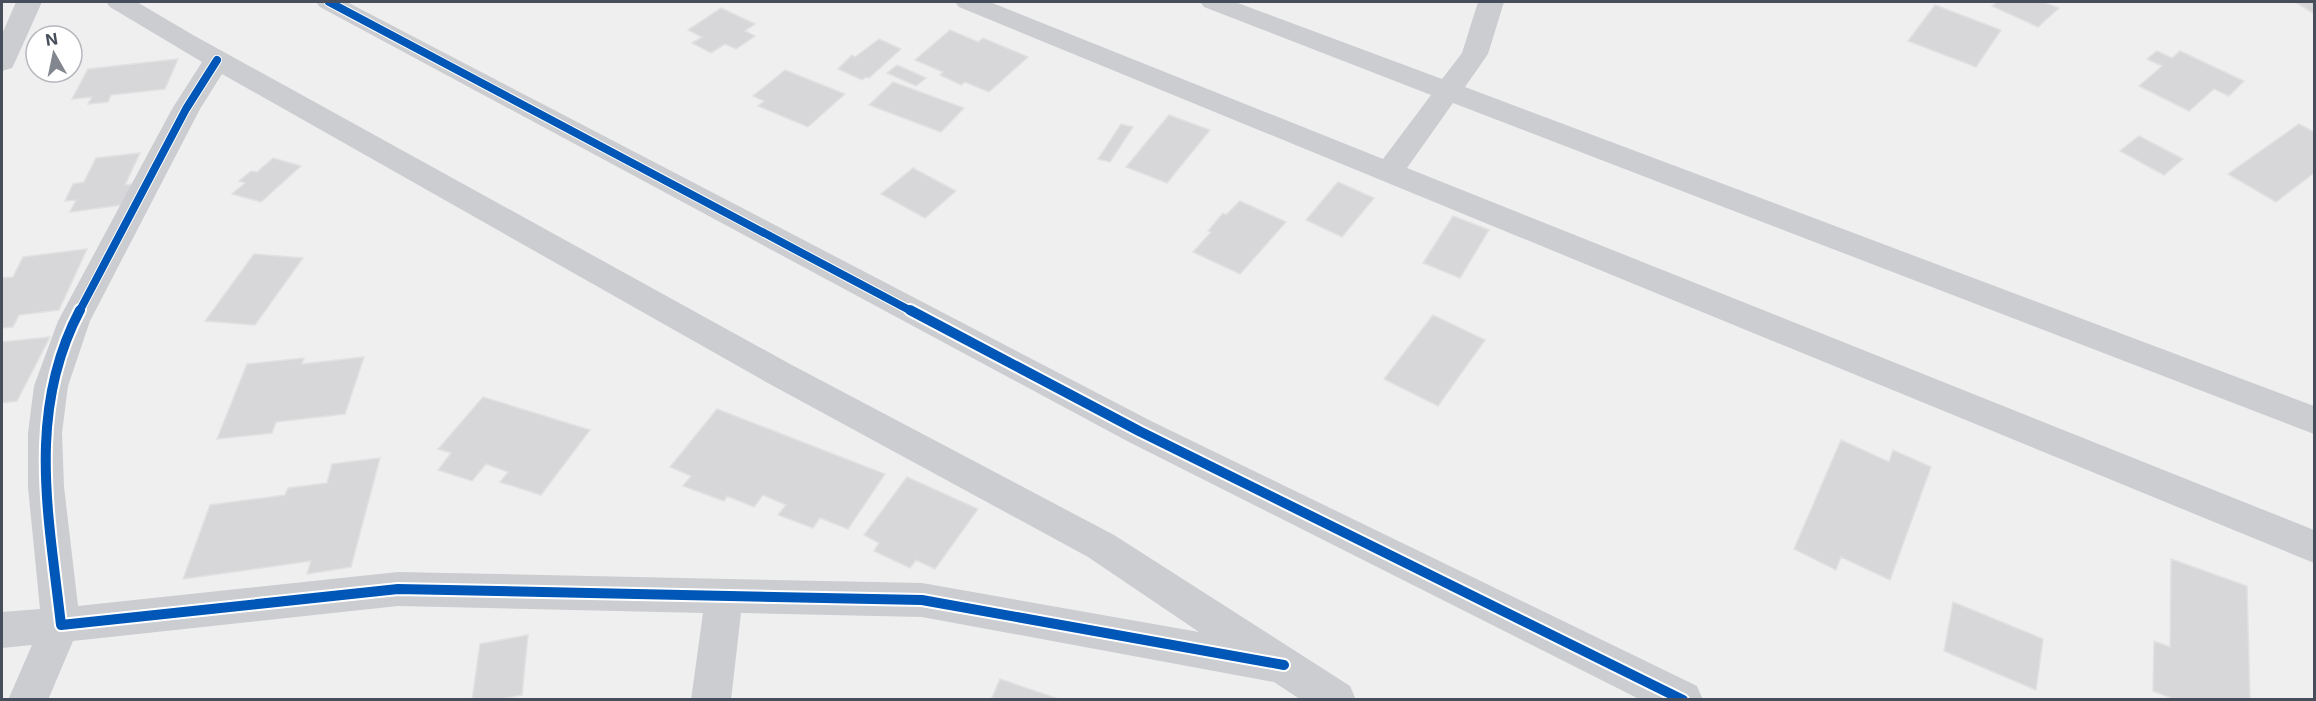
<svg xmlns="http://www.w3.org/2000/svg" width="2316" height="701" font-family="Inter,sans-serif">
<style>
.building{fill:#d7d7d9;stroke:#e1e1e2;stroke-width:1.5}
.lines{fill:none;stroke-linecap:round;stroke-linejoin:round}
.street{fill:#cbcdd0;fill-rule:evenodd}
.cycleway-far1-casing{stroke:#fff;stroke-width:10}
.cycleway-casing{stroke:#fff;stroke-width:14}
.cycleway-far1{stroke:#0057b8;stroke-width:8}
.cycleway{stroke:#0057b8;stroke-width:10}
</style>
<rect width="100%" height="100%" fill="#f0efef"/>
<path class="building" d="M1997,2H2043L2059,8L2038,27L1992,6Z
M2295,2H2314V13H2313Z
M1935,5L2001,30L1976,67L1908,41Z
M721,8L755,24L745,31L755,36L736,49L725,44L711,53L692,43L702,37L688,30Z
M950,30L978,42L983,38L1028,57L989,92L965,82L961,85L940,75L943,72L915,60Z
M879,39L901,49L869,78L866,77L862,80L838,69L852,55L855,57Z
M2157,51L2172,58L2180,51L2244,81L2229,96L2214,89L2189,111L2139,86L2162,66L2147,59Z
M178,59L165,89L111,95L108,102L88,104L92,97L72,99L88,69Z
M897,65L926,78L916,86L887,73Z
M785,70L845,94L808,127L758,106L764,101L753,96Z
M893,82L964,108L941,132L869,105Z
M1169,115L1210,130L1167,183L1126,167Z
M1121,124L1133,127L1110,162L1098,159Z
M2299,124L2314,132V173L2276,202L2228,174Z
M2139,136L2183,159L2164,175L2120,151Z
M140,153L125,185L138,183L129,204L70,212L76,200L65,201L73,184L84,182L96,158Z
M273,158L301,166L261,202L232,194L245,183L239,181L251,171L257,172Z
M913,168L956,191L925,218L881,194Z
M1338,182L1374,198L1342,237L1306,220Z
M1240,201L1286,222L1240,274L1193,252L1211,232L1208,231L1223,213L1226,215Z
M1453,216L1489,230L1460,278L1423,263Z
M87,249L59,310L19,315L13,327L2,328V278L13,277L23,257Z
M254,254L303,258L255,325L205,321Z
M1433,315L1485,340L1438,406L1384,379Z
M50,337L17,401L2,403V342Z
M364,357L345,414L276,422L272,433L217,439L247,364L304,358L302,364Z
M483,397L590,430L541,495L500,482L508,472L486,464L472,481L438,470L451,453L438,449Z
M717,409L885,474L848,529L820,518L813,528L778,515L786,505L763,495L754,507L727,496L724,501L683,486L691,476L670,467Z
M1841,440L1889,462L1893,450L1931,467L1890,580L1841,557L1836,570L1794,549Z
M380,458L351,567L307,574L311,561L183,579L210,505L285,495L288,488L327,483L332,464Z
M907,477L978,509L935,569L916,560L910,568L874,551L879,543L864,535Z
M2171,559L2247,586L2250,700H2176L2153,691L2154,641L2170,647Z
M1953,602L2043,639L2036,690L1944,651Z
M528,635L522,695L496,700H472L480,644Z
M1000,679L1062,700H991Z"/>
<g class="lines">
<path class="street" d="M16,2H42L15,62L12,68L2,71V34Z
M106,2H137L193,35L790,364L1114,535L1350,686L1356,700H1301L1274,682L922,617L741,613L731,700H691L703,613L398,606L73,641L48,700H8L32,645L2,648V612L40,609L28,487V433L34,386L58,321L172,109L202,62L110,7ZM222,74L766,382L1088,557L1199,632L922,583L398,572L78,606L64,487L62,433L68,386L90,321L200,109Z
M316,2H347L1151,421L1697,686L1703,700H1641L1127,441L320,7Z
M955,2H990L1383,159L1431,95L1204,7L1200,2H1235L1442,79L1462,53L1478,2H1504L1488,54L1465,87L2314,406V434L1453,103L1407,168L2314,530V563L959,7Z"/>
<defs>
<path id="cycleway-far1" d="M329,2L913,312
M79,312L186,109L217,60"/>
<path id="cycleway" d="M80,310C26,412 49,517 61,625L398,589L922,600L1284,665
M910,310L1139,431L1683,700"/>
</defs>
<use href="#cycleway-far1" class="cycleway-far1-casing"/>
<use href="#cycleway" class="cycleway-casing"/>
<use href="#cycleway-far1" class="cycleway-far1"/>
<use href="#cycleway" class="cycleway"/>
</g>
<rect width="2316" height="701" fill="none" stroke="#474e5b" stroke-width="6"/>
<g transform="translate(54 54) rotate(351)"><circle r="28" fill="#ffffff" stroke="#b5b8bd" stroke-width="1.5"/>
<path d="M0-4.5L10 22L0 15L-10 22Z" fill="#82868f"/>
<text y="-9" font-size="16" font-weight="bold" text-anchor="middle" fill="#474e5b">N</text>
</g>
</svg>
